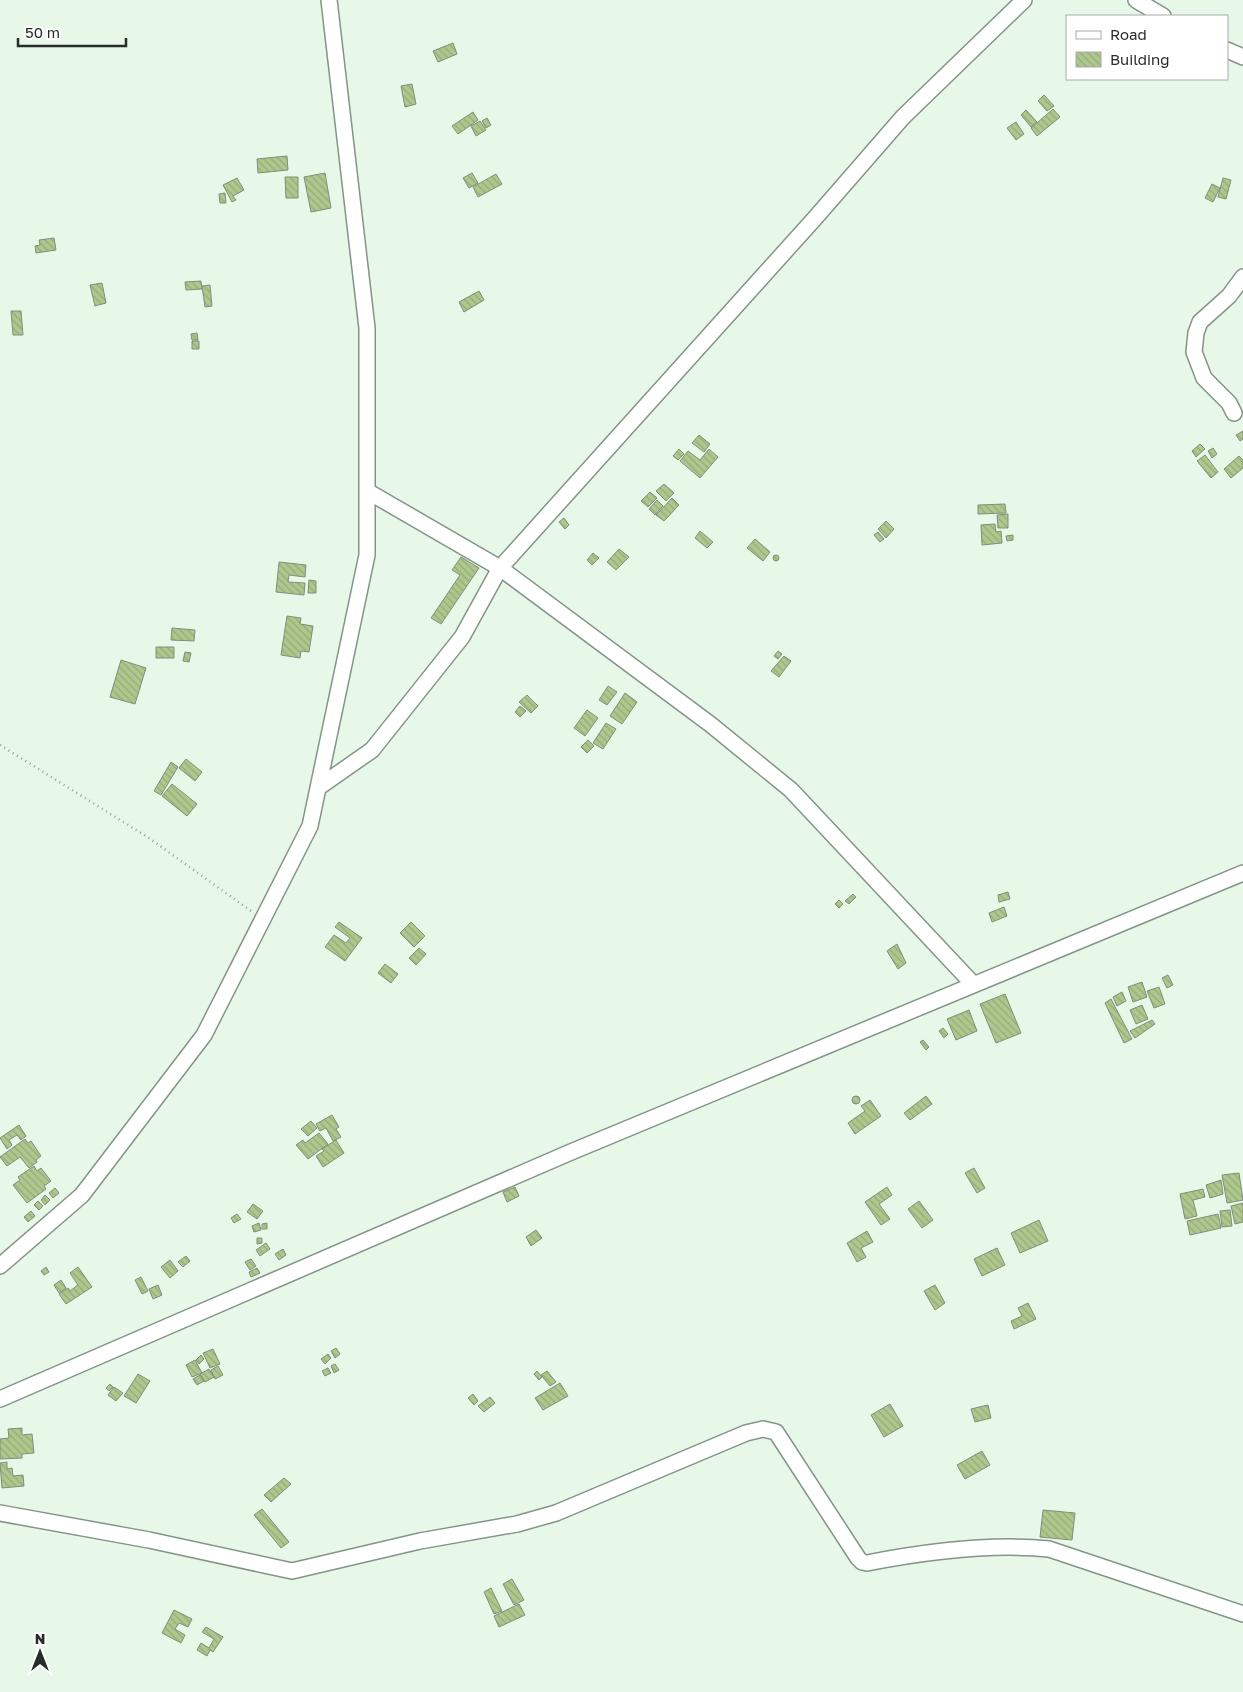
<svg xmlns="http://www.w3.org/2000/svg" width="1243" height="1692" font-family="'Golos Text',sans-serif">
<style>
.building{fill:url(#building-back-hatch);stroke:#848c7a}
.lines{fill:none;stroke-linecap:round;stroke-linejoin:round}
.street-casing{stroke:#849486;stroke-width:18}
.path{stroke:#93a095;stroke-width:2.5;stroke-dasharray:1 4;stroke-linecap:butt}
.street{stroke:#fff;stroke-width:15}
</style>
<defs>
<pattern id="building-back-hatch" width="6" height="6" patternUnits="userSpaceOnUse" patternTransform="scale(1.25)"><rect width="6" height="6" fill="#aec78c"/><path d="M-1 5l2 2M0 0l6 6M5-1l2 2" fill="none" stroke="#96ab79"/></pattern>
</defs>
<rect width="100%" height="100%" fill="#e7f8e9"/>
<path class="building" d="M453,43L457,54L438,62L433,51Z
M412,84L416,104L405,107L401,86Z
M1044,95L1054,106L1047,111L1038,101Z
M1053,109L1060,117L1037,136L1031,128Z
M1026,110L1037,122L1031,127L1021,115Z
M473,112L478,120L458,134L452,126Z
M487,118L491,125L486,128L482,121Z
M480,121L486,130L476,136L471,126Z
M1016,122L1024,134L1016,140L1007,128Z
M287,156L288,170L258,173L257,159Z
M325,173L331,208L311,212L304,177Z
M472,173L478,183L469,188L463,178Z
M496,174L502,184L478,197L473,187Z
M285,177H298V198H286Z
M237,178L244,190L233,196L236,200L232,202L223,185Z
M1223,178L1231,180L1226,199L1218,197Z
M1212,184L1220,188L1213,202L1205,198Z
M225,193L226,203H220L219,194Z
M54,238L56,250L36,253L35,246L40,245L39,240Z
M201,281L202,289L186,290L185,282Z
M102,283L106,303L95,306L90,285Z
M210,285L212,306L205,307L202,286Z
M479,291L484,300L464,312L459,302Z
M11,311H21L23,335H13Z
M197,333L198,340H192L191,334Z
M192,341H199V349H192Z
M1243,431V439L1240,441L1236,435Z
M699,435L710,444L704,452L692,443Z
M1200,444L1205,449L1196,457L1192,451Z
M1213,448L1217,454L1212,458L1208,451Z
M679,449L684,454L678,460L673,456Z
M709,449L718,457L700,478L680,461L688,451L700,460Z
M1205,455L1218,472L1211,478L1197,461Z
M1239,456L1243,460V468L1231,478L1224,469Z
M664,484L674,493L666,501L656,491Z
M650,492L657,498L648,507L641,501Z
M672,498L679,505L664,521L656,515Z
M657,500L663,506L655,515L649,509Z
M1005,504L1006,513L978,514V505Z
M1008,514V528H998L997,515Z
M564,518L569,525L565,529L559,522Z
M886,521L894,529L886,538L878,529Z
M995,524L996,532L1001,531L1002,543L982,545L981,525Z
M700,531L713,542L707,548L695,538Z
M878,532L884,539L880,542L874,535Z
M1013,535V540L1007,541L1006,536Z
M755,539L770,552L763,561L747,548Z
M619,549L629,557L616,570L607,562Z
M593,553L599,558L592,565L587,560Z
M773 558a3 3 0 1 1 6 0a3 3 0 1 1-6 0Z
M461,557L479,568L441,624L431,618L460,575L452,570Z
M279,562L306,565L305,577L289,575L288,582L305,583L304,595L276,592Z
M309,580L316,581V593H308Z
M287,616L301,618L300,624L313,626L309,652L301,651L300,658L281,655Z
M172,628L195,630L194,641L171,640Z
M156,647H174V658H156Z
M778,651L782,654L778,659L774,656Z
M185,652L191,653L189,662L183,661Z
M784,656L791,661L779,677L771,671Z
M121,660L146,668L135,704L110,697Z
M608,686L617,692L607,705L599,700Z
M625,693L637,702L622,724L610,716Z
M527,695L538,706L531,713L519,702Z
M520,706L526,711L520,717L515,712Z
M587,710L598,718L585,736L574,728Z
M606,723L616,729L603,749L593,743Z
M588,740L594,746L587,753L581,747Z
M186,759L202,772L195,781L179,768Z
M171,762L178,767L161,795L154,791Z
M172,784L197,804L187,816L162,796Z
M1008,892L1010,899L999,902L998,895Z
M853,894L856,897L849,904L845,901Z
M839,900L843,904L839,908L835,904Z
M1004,907L1007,916L992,922L989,913Z
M339,922L362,938L345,961L325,947L334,935L346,943L350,938L335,927Z
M411,922L425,936L414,947L400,933Z
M897,944L906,963L898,969L887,951Z
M419,948L426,954L416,965L409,958Z
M385,964L398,974L391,983L378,973Z
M1168,975L1173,985L1167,988L1162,978Z
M1142,982L1147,997L1133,1002L1128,987Z
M1159,987L1165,1004L1154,1008L1147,991Z
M1122,992L1126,1001L1117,1006L1113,997Z
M1005,994L1021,1033L996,1043L980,1004Z
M1111,999L1132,1039L1124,1043L1105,1003Z
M1142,1005L1148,1019L1136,1024L1130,1010Z
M969,1010L977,1031L956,1040L947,1019Z
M1152,1020L1155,1024L1135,1038L1130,1031Z
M943,1028L948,1034L944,1038L939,1031Z
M923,1040L929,1047L926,1050L920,1042Z
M926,1096L932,1104L910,1120L904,1113Z
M852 1100a4 4 0 1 1 8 0a4 4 0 1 1-8 0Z
M870,1100L881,1116L855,1134L848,1123L865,1111L861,1106Z
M332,1115L339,1127L336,1129L341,1137L333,1141L326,1128L320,1131L316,1124Z
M311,1121L317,1128L308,1136L301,1129Z
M19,1125L26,1136L21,1140L17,1135L9,1140L12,1145L7,1149L0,1138Z
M319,1133L328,1144L308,1159L296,1145L303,1140L305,1143Z
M25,1139L28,1143L31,1141L41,1156L36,1160L37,1162L29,1168L20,1157L7,1166L0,1157Z
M336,1140L344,1153L323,1167L316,1156L324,1151L322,1149Z
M34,1166L37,1171L41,1168L51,1181L44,1186L46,1189L27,1203L13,1185L20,1180L18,1177Z
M974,1168L985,1188L977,1193L965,1173Z
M1239,1173L1243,1200L1227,1203L1222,1175Z
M1221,1180L1223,1194L1210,1198L1206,1185Z
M515,1187L519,1196L507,1202L503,1192Z
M887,1187L892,1195L879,1204L890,1219L881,1225L865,1202Z
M55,1188L59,1193L53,1198L49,1193Z
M1203,1189L1205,1197L1193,1200L1197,1216L1185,1219L1180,1194Z
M45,1195L50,1200L45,1205L41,1200Z
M38,1201L43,1206L39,1210L34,1205Z
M919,1201L933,1220L922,1228L908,1209Z
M1243,1203V1222L1235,1224L1231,1206Z
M253,1204L263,1211L257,1219L247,1212Z
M1230,1210L1232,1226L1222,1227L1220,1211Z
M31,1211L35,1216L28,1222L24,1217Z
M237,1214L241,1219L234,1223L231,1218Z
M1218,1214L1221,1228L1190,1235L1187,1221Z
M1039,1220L1048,1241L1020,1253L1011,1233Z
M259,1223L261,1230L254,1232L252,1226Z
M267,1223V1229H262V1224Z
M536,1230L542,1238L531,1246L526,1237Z
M867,1231L873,1242L861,1248L866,1257L857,1262L847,1243Z
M257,1238H262V1243L257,1244Z
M266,1243L270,1249L260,1256L256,1250Z
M997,1248L1005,1265L982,1276L974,1259Z
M283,1249L286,1255L279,1260L275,1254Z
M186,1256L190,1261L183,1267L178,1262Z
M251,1259L256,1266L250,1270L245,1262Z
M170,1260L178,1271L170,1278L161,1267Z
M46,1267L49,1272L44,1275L41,1271Z
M78,1267L92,1287L66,1304L59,1294L68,1288L70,1291L78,1285L70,1273Z
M257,1268L260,1273L251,1277L249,1272Z
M141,1277L148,1291L142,1294L135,1280Z
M61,1280L66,1288L59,1293L54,1285Z
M158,1285L162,1295L153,1299L149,1289Z
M935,1285L945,1303L935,1310L924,1291Z
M1028,1303L1036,1319L1014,1329L1011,1321L1022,1316L1018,1308Z
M336,1348L340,1354L335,1358L331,1351Z
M213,1349L220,1364L210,1368L203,1353Z
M328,1354L331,1358L325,1364L321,1359Z
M201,1355L204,1359L199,1364L196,1360Z
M195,1360L202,1373L192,1377L186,1365Z
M335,1364L339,1370L334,1373L331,1366Z
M218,1366L223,1375L215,1379L211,1370Z
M328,1368L331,1373L325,1376L322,1371Z
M209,1369L214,1377L205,1382L200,1374Z
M537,1371L542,1377L539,1380L534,1374Z
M547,1371L556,1382L550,1386L541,1375Z
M138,1374L150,1381L136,1403L124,1396Z
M200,1375L204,1381L197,1385L193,1379Z
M560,1383L568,1396L543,1410L535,1398Z
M110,1384L113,1387L109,1391L106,1388Z
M114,1387L123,1393L116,1401L108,1395Z
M473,1394L478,1401L474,1405L468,1398Z
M490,1397L495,1403L484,1412L478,1406Z
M890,1404L903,1426L884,1437L871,1415Z
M988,1405L991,1418L975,1422L971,1409Z
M22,1428V1435L32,1434L34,1453L22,1454V1458L0,1459V1439L9,1438L8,1429Z
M982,1451L990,1465L965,1479L957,1465Z
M7,1462V1469L12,1468L13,1476L23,1475L24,1486L2,1488L0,1463Z
M284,1478L291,1484L271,1502L264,1495Z
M262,1509L289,1542L281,1548L254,1515Z
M1043,1510L1075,1513L1072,1540L1040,1537Z
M512,1579L524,1600L514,1605L503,1584Z
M491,1588L502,1611L494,1614L484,1592Z
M519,1604L525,1615L499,1627L494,1616Z
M174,1610L192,1619L188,1627L179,1623L175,1629L185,1635L181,1643L162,1633Z
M206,1627L223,1637L213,1652L210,1650L207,1656L197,1650L201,1643L209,1648L214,1639L202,1632Z"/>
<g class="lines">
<defs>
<path id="street" d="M1136,0L1163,16
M1227,50L1243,57
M1234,413L1229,403L1204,378L1194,352L1196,333L1200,322L1229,296L1243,277
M367,491L500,568L710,724L791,790L973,984
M319,787L372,750L462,637L500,568L816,217L903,117L1024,0
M0,1266L82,1195L204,1035L310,826L367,555V328L329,0
M0,1399L571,1152L1243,873
M0,1513L149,1540L292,1571L420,1541L517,1524L556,1513L746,1433L763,1429L776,1432L858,1558L862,1562L867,1563C924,1552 991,1543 1049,1549L1243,1614"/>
</defs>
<use href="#street" class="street-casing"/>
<path class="path" d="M0,745L149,838L251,911"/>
<use href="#street" class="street"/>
</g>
<rect x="1066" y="15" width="162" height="65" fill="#ffffff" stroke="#a8aba9"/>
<rect x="1076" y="31" width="25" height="8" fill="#ffffff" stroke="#a8aba9"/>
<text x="1110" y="40" font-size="15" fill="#262c27">Road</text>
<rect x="1076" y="52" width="25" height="15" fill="url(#building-back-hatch)" stroke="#a8aba9"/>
<text x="1110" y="65" font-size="15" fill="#262c27">Building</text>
<g transform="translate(40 1652)" stroke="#ffffff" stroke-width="4" paint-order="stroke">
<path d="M0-4L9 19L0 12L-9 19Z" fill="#262c27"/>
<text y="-8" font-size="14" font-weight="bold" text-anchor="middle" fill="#262c27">N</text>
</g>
<path d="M18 38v8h108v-8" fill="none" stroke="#262c27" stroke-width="2.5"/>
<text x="25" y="38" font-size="15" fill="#262c27" stroke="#ffffff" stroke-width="4" paint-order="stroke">50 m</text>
</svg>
